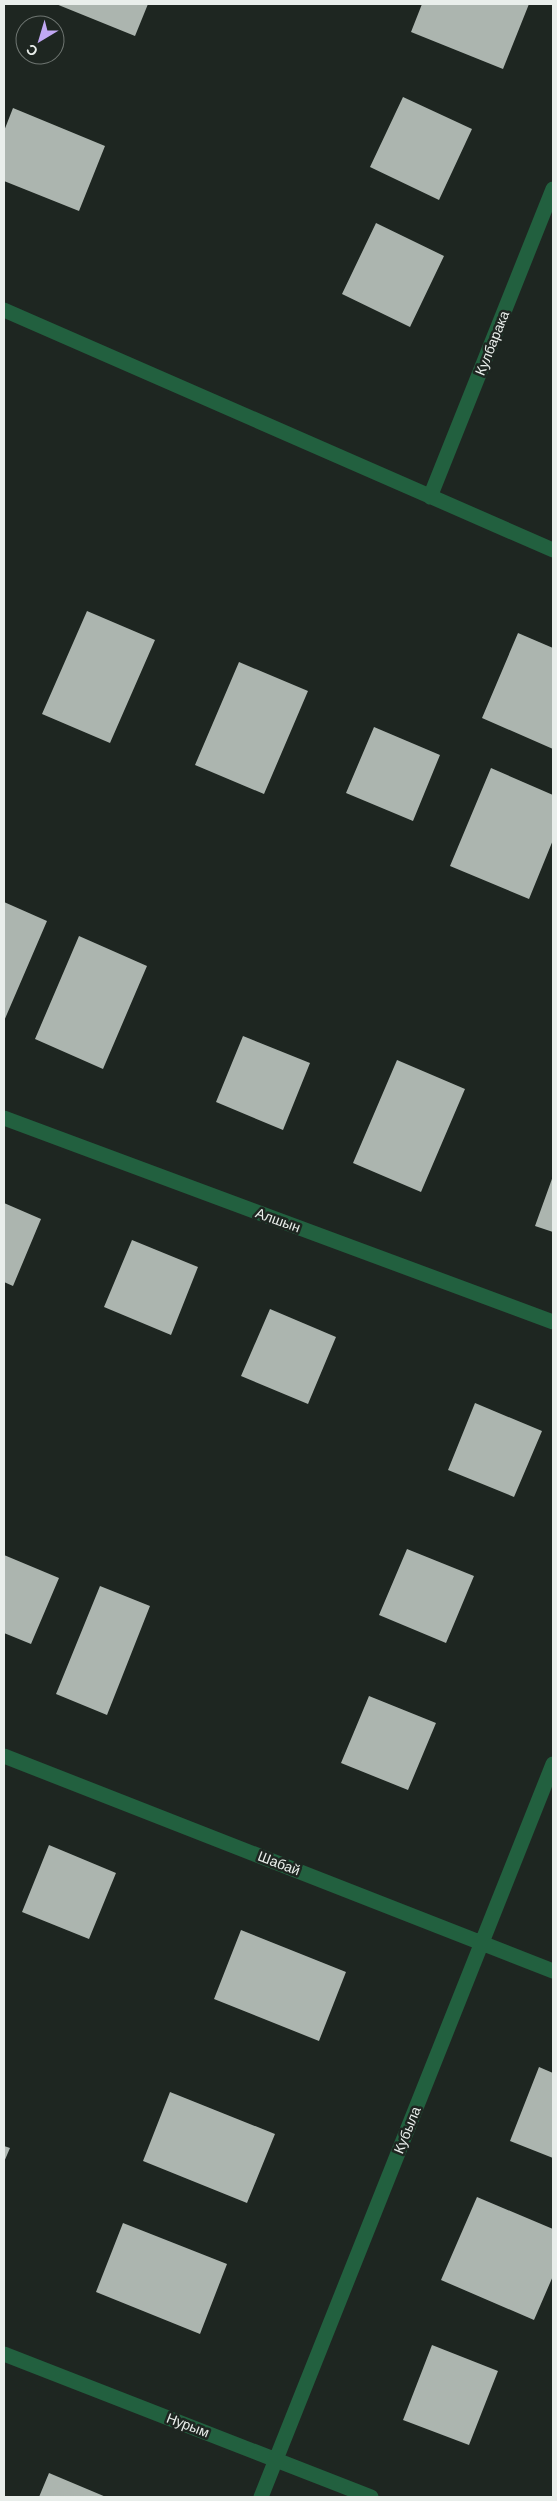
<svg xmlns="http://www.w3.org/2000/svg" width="557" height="2501" font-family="'DM Sans',sans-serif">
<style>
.building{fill:#acb5af}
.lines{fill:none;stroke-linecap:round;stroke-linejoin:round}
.street{stroke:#22603f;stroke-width:15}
.labels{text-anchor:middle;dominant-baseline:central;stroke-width:5;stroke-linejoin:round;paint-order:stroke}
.street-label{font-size:14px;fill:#e9eeeb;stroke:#1e2621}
</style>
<rect width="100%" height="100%" fill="#1e2621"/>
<path class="building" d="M56,4H148L135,36Z
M422,4H529L503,69L411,32Z
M403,97L472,129L439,200L370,167Z
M13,108L105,146L79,211L4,181V131Z
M376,223L444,256L410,327L342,294Z
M87,611L155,640L110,743L42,714Z
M518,633L553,648V749L482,718Z
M239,662L308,691L264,794L195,765Z
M374,727L440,755L413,821L346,793Z
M491,768L553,795V840L529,899L450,866Z
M4,902L47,921L4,1021Z
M79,936L147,966L103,1069L35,1039Z
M243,1036L310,1063L283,1130L216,1102Z
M397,1060L465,1089L421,1192L353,1163Z
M553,1176V1232L535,1226Z
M4,1203L41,1219L13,1286L4,1282Z
M132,1240L198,1267L171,1335L104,1307Z
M270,1309L336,1337L308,1404L241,1376Z
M475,1403L542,1431L514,1497L448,1470Z
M407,1549L474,1576L446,1643L379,1615Z
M4,1555L59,1578L31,1644L4,1633Z
M100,1586L150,1606L107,1715L56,1694Z
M369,1696L436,1723L408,1790L341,1763Z
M49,1845L116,1873L89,1939L22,1912Z
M241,1930L346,1972L319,2041L214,1999Z
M539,2067L553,2073V2158L510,2141Z
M170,2092L275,2134L247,2203L143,2161Z
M4,2146L10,2148L4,2162Z
M477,2197L553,2229V2276L534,2320L441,2280Z
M123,2223L227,2264L200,2334L96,2292Z
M432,2345L498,2371L469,2445L403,2420Z
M49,2473L106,2497H39Z"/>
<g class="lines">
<path class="street" d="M4,310L553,550
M430,497L553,189
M4,1118L553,1322
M4,1756L553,1971
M4,2354L371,2497
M261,2497L553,1764"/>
</g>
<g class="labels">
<g class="street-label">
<text transform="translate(492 343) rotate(-68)">Кулбарака</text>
<text transform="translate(278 1220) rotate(20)">Алшын</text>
<text transform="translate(279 1863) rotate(21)">Шабай</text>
<text transform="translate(407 2130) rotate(-68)">Кубыла</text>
<text transform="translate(188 2425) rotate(21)">Нурым</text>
</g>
</g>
<rect width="557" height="2501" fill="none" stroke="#e9eeeb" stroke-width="10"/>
<g transform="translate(40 40) rotate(218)"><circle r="24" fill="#1e2621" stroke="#6f7672"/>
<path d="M0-4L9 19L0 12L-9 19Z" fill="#c1a8f3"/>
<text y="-8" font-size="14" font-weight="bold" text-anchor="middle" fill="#e9eeeb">С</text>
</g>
</svg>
